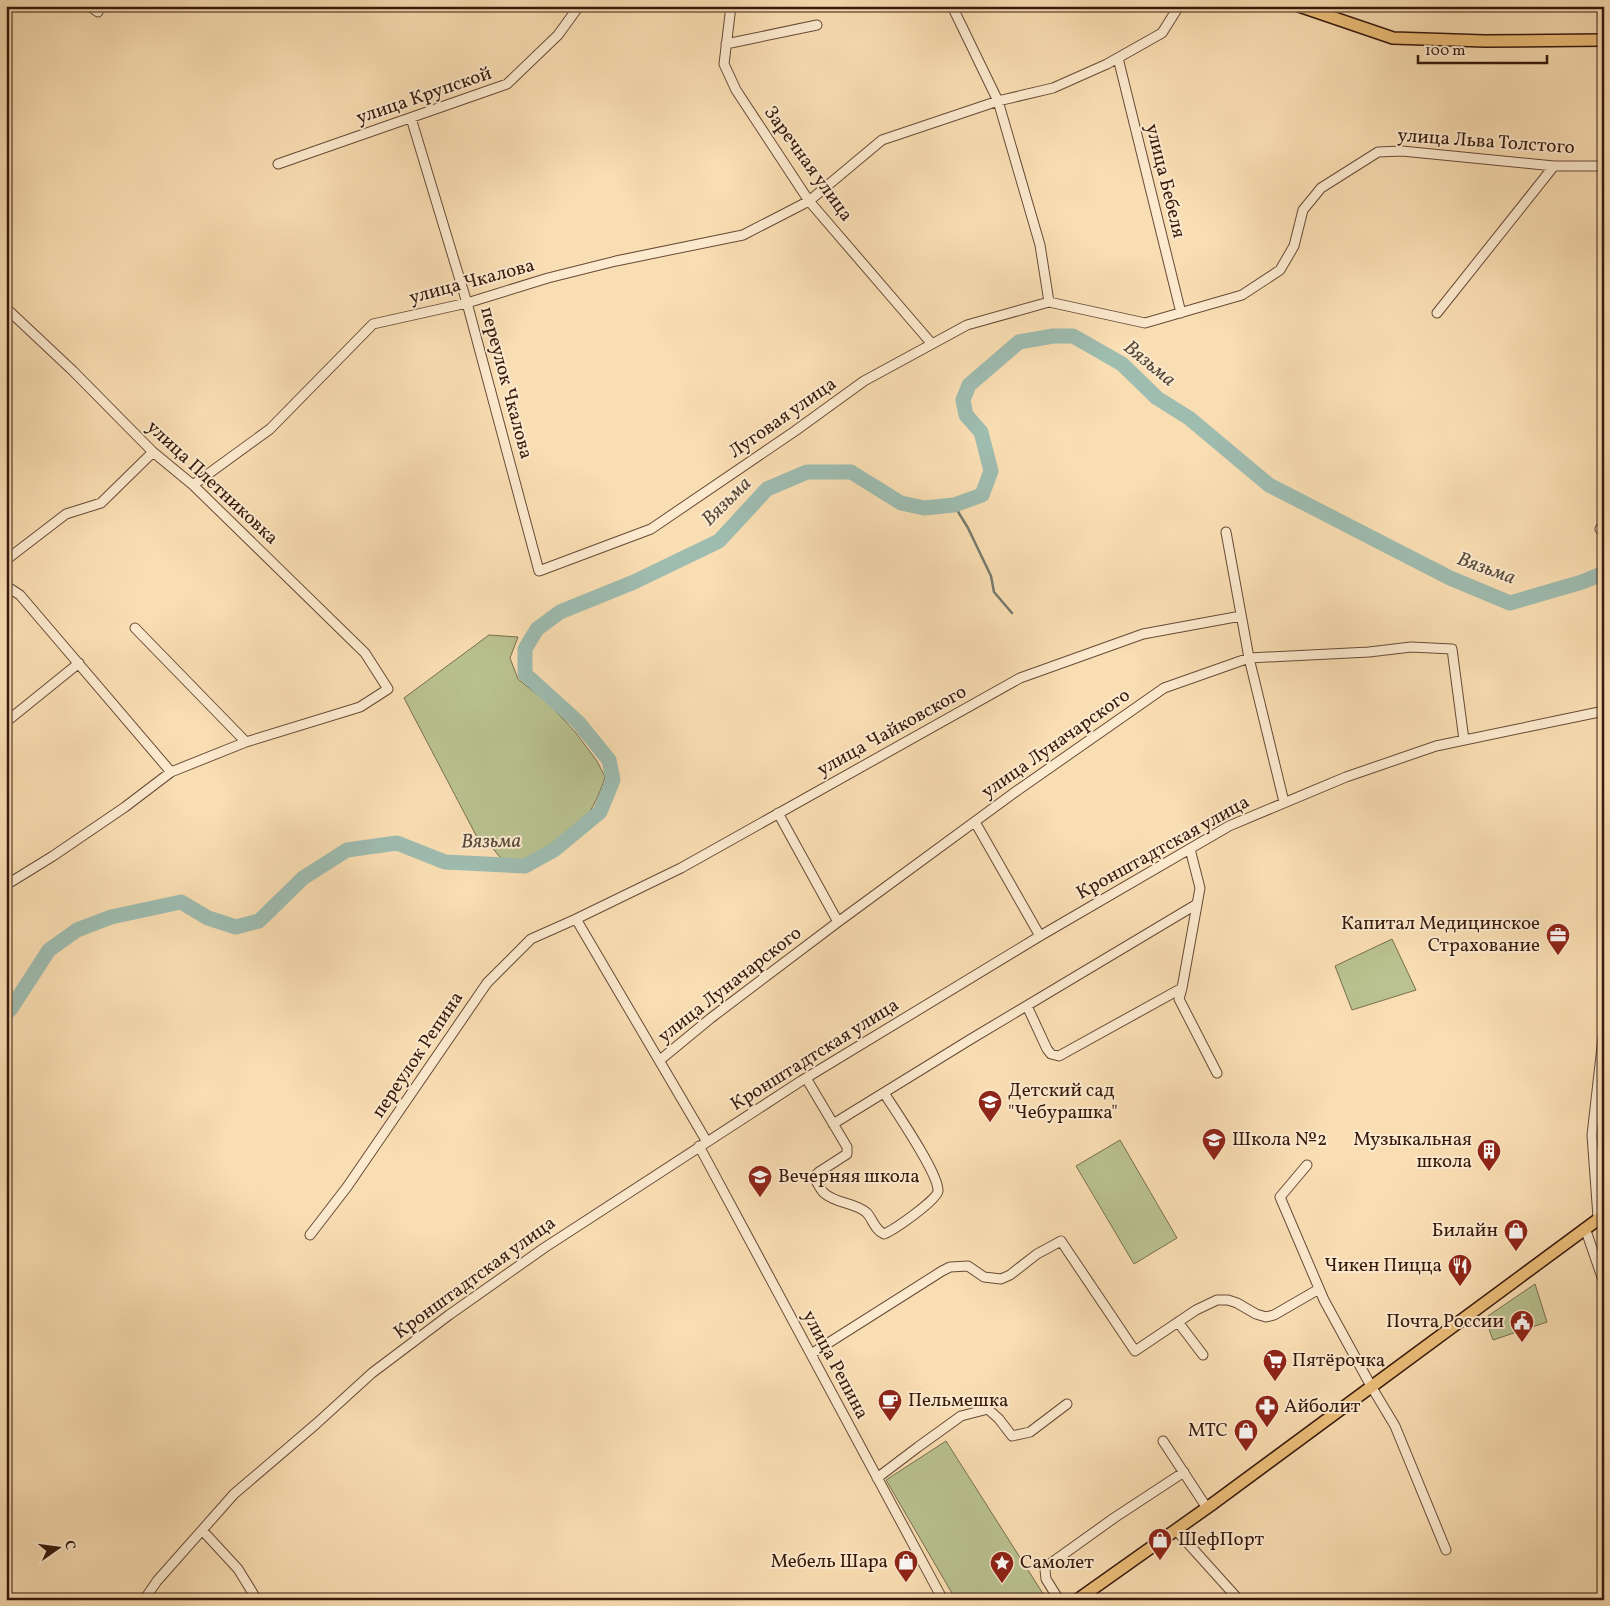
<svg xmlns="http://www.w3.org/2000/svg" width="1610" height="1606" font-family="Vollkorn,serif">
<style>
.green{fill:#b9c290;stroke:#786e4e}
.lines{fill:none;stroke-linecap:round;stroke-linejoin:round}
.stream{stroke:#757b6f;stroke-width:2.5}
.river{stroke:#9ebcb0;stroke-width:15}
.minor-casing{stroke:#684a36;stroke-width:11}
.major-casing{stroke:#37190d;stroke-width:14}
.minor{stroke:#fceace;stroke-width:9}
.major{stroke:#edbf7a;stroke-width:11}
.labels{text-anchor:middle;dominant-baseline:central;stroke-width:4;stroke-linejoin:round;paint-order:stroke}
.street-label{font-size:19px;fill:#37190d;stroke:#fceace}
.poi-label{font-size:19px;fill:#37190d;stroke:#fceace;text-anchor:start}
.water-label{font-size:20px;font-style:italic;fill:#564a3e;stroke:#fceace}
</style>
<rect width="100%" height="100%" fill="#fadeb3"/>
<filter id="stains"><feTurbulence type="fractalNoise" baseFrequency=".004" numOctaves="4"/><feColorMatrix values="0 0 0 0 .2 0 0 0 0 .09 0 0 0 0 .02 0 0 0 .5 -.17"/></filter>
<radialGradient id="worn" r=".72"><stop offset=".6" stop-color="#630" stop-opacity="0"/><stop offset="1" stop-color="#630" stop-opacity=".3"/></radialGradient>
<path class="green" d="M489,635L518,637L510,658L518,679L549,704L576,733L597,761L605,777C601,790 595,804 587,816C575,834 539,857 518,861C514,862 508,861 503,861L491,846L478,839L404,698Z
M1392,939L1416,990L1352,1010L1335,966Z
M1120,1140L1177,1238L1134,1264L1076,1166Z
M1535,1284L1547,1322L1493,1340L1485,1318Z
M946,1441L1047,1600H956L886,1480Z"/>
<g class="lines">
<path class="stream" d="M954,505L968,528L991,576L994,592L1012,613"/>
<path class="river" d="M6,1014L12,1007L49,950L77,930L111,917L181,902L208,918L236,927L259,921L303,878L347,850L397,843L445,862L525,866L554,850L600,812L613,780L609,760L578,722L525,674V649L537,629L560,612L634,582L719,541L767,489L807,472H851L901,503L924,508L954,505L982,495L991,471L981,432L966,415L963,400L969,385L1019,342L1053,336H1073L1122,364L1157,398L1189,418L1269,485L1450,578L1510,603L1582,582L1604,573"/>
<defs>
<path id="minor" d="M89,6L98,12
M731,6L724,64L736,90L809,201L932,344
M952,6L998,101L1040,245L1049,302L1145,323L1242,295L1280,270L1294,246L1303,210L1321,188L1378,152L1402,151L1554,166H1604
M1603,6L1604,43
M726,44L817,25
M1118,58L1181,313
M411,118L467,303L539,571L651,529L795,431L864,381L967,325L1049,302
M278,164L507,84L558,35L579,6
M6,308L73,371L153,452L193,485L365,653L388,689L360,707L246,742L171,772L125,807L53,856L6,885
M1437,313L1554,166
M193,485L270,429L373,324L467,303L548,278L616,261L743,235L809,201L882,140L998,101L1053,88L1107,64L1162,33L1179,6
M1600,529L1604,527
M1226,532L1249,658L1284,802
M6,560L66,514L101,503L153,452
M6,586L20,595L171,772
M135,628L246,742
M6,722L79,663
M778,813L838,922
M975,822L1040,936
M1190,849L1200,888L1182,988L1179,999L1217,1073
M576,919L707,1142
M1027,1006L1047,1049L1051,1054L1059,1056L1182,988
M660,1060L711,1018L838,922L1018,790L1164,688L1249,658L1369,652L1411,647L1452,649L1464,740
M806,1078L847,1147V1154L819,1172L816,1175L815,1179C818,1184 820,1189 824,1193C836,1204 855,1202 867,1213C873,1220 875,1230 884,1234C894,1230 937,1200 938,1191C939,1174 895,1110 884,1093
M833,1124L971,1039L1197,904
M699,1146L943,1600
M1307,1165L1280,1197L1324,1300L1371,1386L1395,1426L1446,1550
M1598,1217L1592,1135L1604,1029
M1585,1228L1604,1283
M310,1235L347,1187L487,983L531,939L576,919L681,868L1020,678L1143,634L1241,616
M1178,1322L1203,1355
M811,1354L942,1271L950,1267L968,1266L984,1277L1001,1279L1010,1275L1037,1254L1061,1241L1135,1351L1196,1310L1217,1300H1228L1237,1303L1256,1314L1266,1317L1274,1315L1319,1289
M1163,1441L1207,1508
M877,1478L918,1447L961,1416L988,1409L999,1419L1012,1436L1030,1432L1067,1404
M202,1530L238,1569L257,1600
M1176,1530L1239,1600
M144,1600L157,1581L234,1494L316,1424L372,1373L449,1315L544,1248L801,1081L1040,936L1229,826L1346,777L1436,746L1604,711
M1059,1600L1046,1579L1045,1570L1047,1566L1114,1518L1184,1472"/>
<path id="major" d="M1299,6L1393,38L1485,41L1604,40
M1077,1600L1211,1505L1604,1215"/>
</defs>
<use href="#minor" class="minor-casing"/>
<use href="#major" class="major-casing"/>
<use href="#minor" class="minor"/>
<use href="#major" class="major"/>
</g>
<defs>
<symbol id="office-pin" viewBox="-11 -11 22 30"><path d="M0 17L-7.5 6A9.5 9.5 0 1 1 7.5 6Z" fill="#8f2418" stroke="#fceace"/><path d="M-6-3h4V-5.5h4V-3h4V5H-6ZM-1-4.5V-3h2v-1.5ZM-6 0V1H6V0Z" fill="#fff"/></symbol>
<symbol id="school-pin" viewBox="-11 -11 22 30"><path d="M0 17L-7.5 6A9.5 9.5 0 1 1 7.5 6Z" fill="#8f2418" stroke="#fceace"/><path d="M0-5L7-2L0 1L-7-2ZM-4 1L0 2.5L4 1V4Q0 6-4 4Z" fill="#fff"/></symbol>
<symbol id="building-pin" viewBox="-11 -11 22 30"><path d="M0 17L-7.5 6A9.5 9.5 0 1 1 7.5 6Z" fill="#8f2418" stroke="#fceace"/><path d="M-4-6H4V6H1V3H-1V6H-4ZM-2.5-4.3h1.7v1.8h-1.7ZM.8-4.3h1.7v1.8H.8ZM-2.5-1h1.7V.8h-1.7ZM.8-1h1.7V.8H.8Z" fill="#fff"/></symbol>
<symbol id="shop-pin" viewBox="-11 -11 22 30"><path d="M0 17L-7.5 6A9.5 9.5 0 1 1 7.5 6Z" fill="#8f2418" stroke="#fceace"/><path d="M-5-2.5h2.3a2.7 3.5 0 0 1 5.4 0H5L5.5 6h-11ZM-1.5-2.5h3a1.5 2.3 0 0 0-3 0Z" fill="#fff"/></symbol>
<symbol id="restaurant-pin" viewBox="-11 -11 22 30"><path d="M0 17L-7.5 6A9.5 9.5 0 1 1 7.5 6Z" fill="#8f2418" stroke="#fceace"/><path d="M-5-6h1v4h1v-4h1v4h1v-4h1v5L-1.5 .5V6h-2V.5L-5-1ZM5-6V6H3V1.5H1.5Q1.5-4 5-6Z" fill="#fff"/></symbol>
<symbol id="civic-pin" viewBox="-11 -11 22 30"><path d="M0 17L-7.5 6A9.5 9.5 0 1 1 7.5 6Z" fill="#8f2418" stroke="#fceace"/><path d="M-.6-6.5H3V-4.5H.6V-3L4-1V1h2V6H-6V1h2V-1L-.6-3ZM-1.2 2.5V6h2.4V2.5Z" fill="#fff"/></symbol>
<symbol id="supermarket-pin" viewBox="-11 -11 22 30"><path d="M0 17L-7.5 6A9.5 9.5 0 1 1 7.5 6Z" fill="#8f2418" stroke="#fceace"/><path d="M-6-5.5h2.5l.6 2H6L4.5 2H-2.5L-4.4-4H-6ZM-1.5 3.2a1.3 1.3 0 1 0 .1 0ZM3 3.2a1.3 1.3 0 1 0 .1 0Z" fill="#fff"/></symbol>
<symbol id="cafe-pin" viewBox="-11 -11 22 30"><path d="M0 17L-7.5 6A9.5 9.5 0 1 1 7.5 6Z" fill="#8f2418" stroke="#fceace"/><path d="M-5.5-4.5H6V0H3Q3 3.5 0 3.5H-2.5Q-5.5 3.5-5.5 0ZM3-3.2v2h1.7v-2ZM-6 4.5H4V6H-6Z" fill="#fff"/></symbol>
<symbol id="pharmacy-pin" viewBox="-11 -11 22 30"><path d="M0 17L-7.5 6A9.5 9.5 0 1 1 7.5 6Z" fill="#8f2418" stroke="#fceace"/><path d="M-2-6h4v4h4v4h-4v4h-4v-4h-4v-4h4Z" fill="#fff"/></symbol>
<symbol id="sight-pin" viewBox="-11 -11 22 30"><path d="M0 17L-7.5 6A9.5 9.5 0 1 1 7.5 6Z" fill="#8f2418" stroke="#fceace"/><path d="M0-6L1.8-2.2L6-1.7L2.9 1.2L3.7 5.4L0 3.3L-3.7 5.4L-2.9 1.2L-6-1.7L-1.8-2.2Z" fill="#fff"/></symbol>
</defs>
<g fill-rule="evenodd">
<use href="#office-pin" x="1544" y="921" width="28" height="38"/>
<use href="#school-pin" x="976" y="1088" width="28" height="38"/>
<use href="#school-pin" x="1200" y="1126" width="28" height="38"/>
<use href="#building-pin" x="1475" y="1137" width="28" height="38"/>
<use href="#school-pin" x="746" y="1163" width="28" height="38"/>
<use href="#shop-pin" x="1502" y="1217" width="28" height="38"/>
<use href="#restaurant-pin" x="1446" y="1252" width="28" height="38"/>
<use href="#civic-pin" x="1508" y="1308" width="28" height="38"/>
<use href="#supermarket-pin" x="1261" y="1347" width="28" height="38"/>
<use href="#cafe-pin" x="876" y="1387" width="28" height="38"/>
<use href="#pharmacy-pin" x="1253" y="1393" width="28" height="38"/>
<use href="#shop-pin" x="1232" y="1417" width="28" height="38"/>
<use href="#shop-pin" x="1146" y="1526" width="28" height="38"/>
<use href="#shop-pin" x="892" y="1548" width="28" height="38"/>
<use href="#sight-pin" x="988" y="1549" width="28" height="38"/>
</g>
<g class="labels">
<g class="street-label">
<text transform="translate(424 96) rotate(-19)">улица Крупской</text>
<text transform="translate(1486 142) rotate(4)">улица Льва Толстого</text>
<text transform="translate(808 164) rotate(54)">Заречная улица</text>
<text transform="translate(1165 181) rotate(76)">улица Бебеля</text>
<text transform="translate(472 282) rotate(-15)">улица Чкалова</text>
<text transform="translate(506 383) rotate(75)">переулок Чкалова</text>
<text transform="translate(783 418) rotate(-35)">Луговая улица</text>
<text transform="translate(212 483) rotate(43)">улица Плетниковка</text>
<text transform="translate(892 731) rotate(-29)">улица Чайковского</text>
<text transform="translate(1056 744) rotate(-35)">улица Луначарского</text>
<text transform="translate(1163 848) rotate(-29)">Кронштадтская улица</text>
<text transform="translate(730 985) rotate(-38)">улица Луначарского</text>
<text transform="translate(418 1055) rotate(-56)">переулок Репина</text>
<text transform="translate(815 1055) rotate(-32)">Кронштадтская улица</text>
<text transform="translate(475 1278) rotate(-36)">Кронштадтская улица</text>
<text transform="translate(835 1365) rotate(62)">улица Репина</text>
</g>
<g class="poi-label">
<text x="1540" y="924" text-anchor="end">Капитал Медицинское<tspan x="1540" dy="22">Страхование</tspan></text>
<text x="1008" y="1091">Детский сад<tspan x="1008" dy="22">"Чебурашка"</tspan></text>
<text x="1232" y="1140">Школа №2</text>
<text x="1472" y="1140" text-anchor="end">Музыкальная<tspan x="1472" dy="22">школа</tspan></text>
<text x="778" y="1177">Вечерняя школа</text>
<text x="1498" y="1231" text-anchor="end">Билайн</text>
<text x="1442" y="1266" text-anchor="end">Чикен Пицца</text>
<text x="1504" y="1322" text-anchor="end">Почта России</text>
<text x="1292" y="1361">Пятёрочка</text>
<text x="908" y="1401">Пельмешка</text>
<text x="1284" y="1407">Айболит</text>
<text x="1228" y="1431" text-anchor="end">МТС</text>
<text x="1178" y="1540">ШефПорт</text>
<text x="888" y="1562" text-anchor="end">Мебель Шара</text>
<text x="1020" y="1563">Самолет</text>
</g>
<g class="water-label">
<text transform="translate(1149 364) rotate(39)">Вязьма</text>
<text transform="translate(727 502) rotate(-45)">Вязьма</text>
<text transform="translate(1486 569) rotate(20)">Вязьма</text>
<text transform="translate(491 842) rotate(-1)">Вязьма</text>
</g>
</g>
<rect width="1610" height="1606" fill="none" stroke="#fadeb3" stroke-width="25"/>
<rect x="8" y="8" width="1595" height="1591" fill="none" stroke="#37190d" stroke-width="2.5"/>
<rect x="12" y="12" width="1585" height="1581" fill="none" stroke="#37190d"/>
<g transform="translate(58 1548) rotate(76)" stroke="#fceace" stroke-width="4" paint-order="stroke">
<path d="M0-4L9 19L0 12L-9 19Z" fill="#37190d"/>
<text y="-8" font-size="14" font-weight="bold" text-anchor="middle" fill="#37190d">С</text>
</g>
<path d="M1418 55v8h129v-8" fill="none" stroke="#37190d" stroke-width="2.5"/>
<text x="1425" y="55" font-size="15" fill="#37190d" stroke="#fceace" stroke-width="4" paint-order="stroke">100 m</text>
<rect width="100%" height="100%" filter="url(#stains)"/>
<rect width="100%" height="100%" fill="url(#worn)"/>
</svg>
